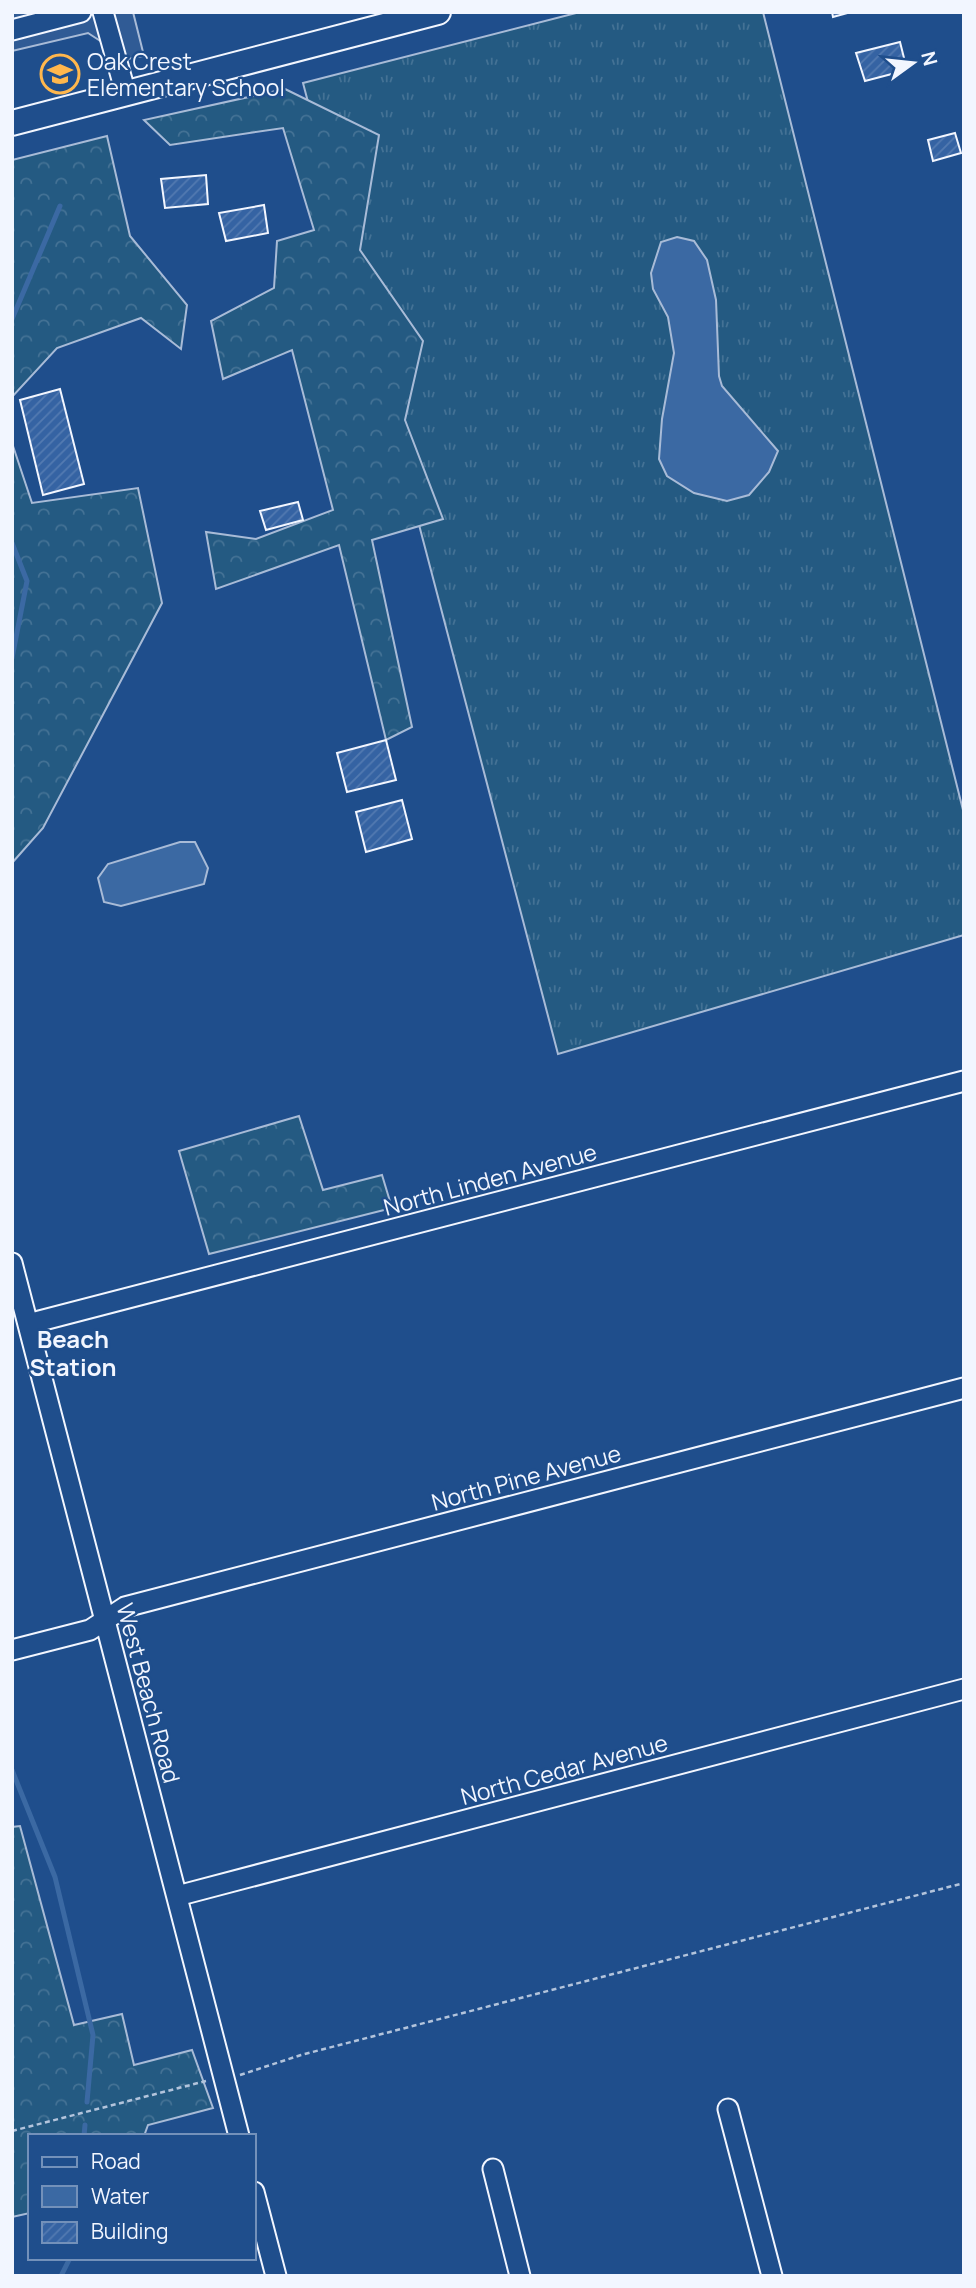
<svg xmlns="http://www.w3.org/2000/svg" width="976" height="2288" font-family="Manrope,sans-serif">
<style>
.grass{fill:url(#grass-tufts);stroke:#a8bbd7;stroke-width:2}
.forest{fill:url(#forest-crowns);stroke:#a8bbd7;stroke-width:2}
.parking{fill:#305b95;stroke:#a8bbd7;stroke-width:2}
.water{fill:#3b69a3;stroke:#a8bbd7;stroke-width:2}
.lines{fill:none;stroke-linecap:round;stroke-linejoin:round}
.stream{stroke:#3b69a3;stroke-width:5}
.building{fill:url(#building-hatch);stroke:#f2f6ff;stroke-width:2}
.minor-casing{stroke:#f2f6ff;stroke-width:23}
.major-casing{stroke:#f2f6ff;stroke-width:28}
.path{stroke:#b3c4dc;stroke-width:2.5;stroke-dasharray:5 3.5;stroke-linecap:butt}
.minor{stroke:#1f4e8c;stroke-width:19}
.major{stroke:#1f4e8c;stroke-width:24}
.labels{text-anchor:middle;dominant-baseline:central;stroke-width:5;stroke-linejoin:round;paint-order:stroke}
.poi-label{font-size:23px;fill:#f2f6ff;stroke:#1f4e8c;text-anchor:start}
.street-label{font-size:23px;fill:#f2f6ff;stroke:#1f4e8c}
.neighbourhood-label{font-size:24px;font-weight:bold;fill:#f2f6ff;stroke:#1f4e8c}
</style>
<defs>
<pattern id="grass-tufts" width="24" height="20" patternUnits="userSpaceOnUse" patternTransform="scale(1.75)"><rect width="24" height="20" fill="#245a82"/><path d="M3 7l-1-3M5 7V3M7 7l1-3M15 17l-1-3M17 17v-4M19 17l1-3" fill="none" stroke="#447295"/></pattern>
<pattern id="forest-crowns" width="20" height="18" patternUnits="userSpaceOnUse" patternTransform="scale(1.75)"><rect width="20" height="18" fill="#245a82"/><path d="M2 6a3 3 0 1 1 6 0M12 15a3 3 0 1 1 6 0" fill="none" stroke="#447295"/></pattern>
<pattern id="building-hatch" width="6" height="6" patternUnits="userSpaceOnUse" patternTransform="scale(1.75)"><rect width="6" height="6" fill="#3563a3"/><path d="M-1 1l2-2M0 6l6-6M5 7l2-2" fill="none" stroke="#537ab1"/></pattern>
</defs>
<rect width="100%" height="100%" fill="#1f4e8c"/>
<path class="grass" d="M580,12H763L964,814V935L558,1054L303,83Z"/>
<path class="forest" d="M285,89L379,135L360,250L423,341L405,420L443,519L372,540L412,727L386,740L339,545L216,589L206,532L256,539L333,510L292,350L223,379L211,321L274,288L277,241L314,230L283,128L170,145L144,120Z
M107,136L130,236L187,305L181,349L141,318L57,348L12,397V160Z
M12,443L32,503L138,488L162,603L43,828L12,863Z
M299,1116L323,1190L382,1175L392,1208L209,1254L179,1151Z
M20,1826L74,2025L122,2014L134,2065L192,2050L213,2108L148,2125L144,2136H30V2213L12,2217V1827Z"/>
<path class="parking" d="M12,12H133L144,56L128,59L88,33L12,51Z"/>
<path class="water" d="M677,237L694,241L707,260L716,300L719,376L722,386L778,451L769,472L749,495L727,501L694,493L667,476L659,459L662,419L674,353L668,317L653,289L651,273L661,242Z
M180,842H195L208,868L204,884L121,906L104,902L98,878L108,864Z"/>
<g class="lines">
<path class="stream" d="M12,319L60,206
M12,543L27,581L12,658
M12,1770L55,1877L93,2035L87,2102
M84,2136L85,2125
M61,2276L70,2258"/>
</g>
<path class="building" d="M832,12H851L833,17Z
M900,42L907,70L865,81L856,53Z
M955,133L961,153L933,161L928,140Z
M206,175L208,204L165,208L161,179Z
M264,205L268,233L226,241L219,213Z
M60,389L84,484L43,495L20,400Z
M298,502L303,520L266,530L260,511Z
M386,740L396,780L347,792L337,753Z
M402,800L412,839L366,852L356,812Z"/>
<g class="lines">
<defs>
<path id="minor" d="M103,12L126,94
M12,30L81,12
M12,1263L239,2136
M28,1324L964,1081
M12,1650L90,1630L125,1607L964,1388
M177,1896L964,1689
M728,2109L772,2276
M493,2169L520,2276
M254,2192L276,2276"/>
<path id="major" d="M12,123L438,12"/>
</defs>
<use href="#minor" class="minor-casing"/>
<use href="#major" class="major-casing"/>
<path class="path" d="M240,2075L301,2055L964,1883
M12,2131L206,2081"/>
<use href="#minor" class="minor"/>
<use href="#major" class="major"/>
</g>
<defs>
<symbol id="school-ring" viewBox="-11 -11 22 22"><circle r="9.5" fill="#1f4e8c" stroke="#ffb74d" stroke-width="1.5"/><path d="M0-5L7-2L0 1L-7-2ZM-4 1L0 2.5L4 1V4Q0 6-4 4Z" fill="#ffb74d"/></symbol>
</defs>
<g fill-rule="evenodd">
<use href="#school-ring" x="38" y="52" width="44" height="44"/>
</g>
<g class="labels">
<g class="poi-label">
<text x="87" y="61">Oak Crest<tspan x="87" dy="26">Elementary School</tspan></text>
</g>
<g class="street-label">
<text transform="translate(490 1179) rotate(-15)">North Linden Avenue</text>
<text transform="translate(526 1477) rotate(-15)">North Pine Avenue</text>
<text transform="translate(149 1693) rotate(75)">West Beach Road</text>
<text transform="translate(564 1769) rotate(-15)">North Cedar Avenue</text>
</g>
<g class="neighbourhood-label">
<text x="73" y="1338">Beach<tspan x="73" dy="28">Station</tspan></text>
</g>
</g>
<rect width="976" height="2288" fill="none" stroke="#f2f6ff" stroke-width="28"/>
<rect x="28" y="2134" width="228" height="126" fill="#1f4e8c" stroke="#7391ba" stroke-width="2"/>
<rect x="42" y="2157" width="35" height="10" fill="#1f4e8c" stroke="#7391ba" stroke-width="2"/>
<text x="91" y="2169" font-size="21" fill="#f2f6ff">Road</text>
<rect x="42" y="2186" width="35" height="21" fill="#3b69a3" stroke="#7391ba" stroke-width="2"/>
<text x="91" y="2204" font-size="21" fill="#f2f6ff">Water</text>
<rect x="42" y="2222" width="35" height="21" fill="url(#building-hatch)" stroke="#7391ba" stroke-width="2"/>
<text x="91" y="2239" font-size="21" fill="#f2f6ff">Building</text>
<g transform="translate(913 63) rotate(75)" stroke="#1f4e8c" stroke-width="5" paint-order="stroke">
<path d="M0-5L12 26L0 18L-12 26Z" fill="#f2f6ff"/>
<text y="-10" font-size="19" font-weight="bold" text-anchor="middle" fill="#f2f6ff">N</text>
</g>
</svg>
